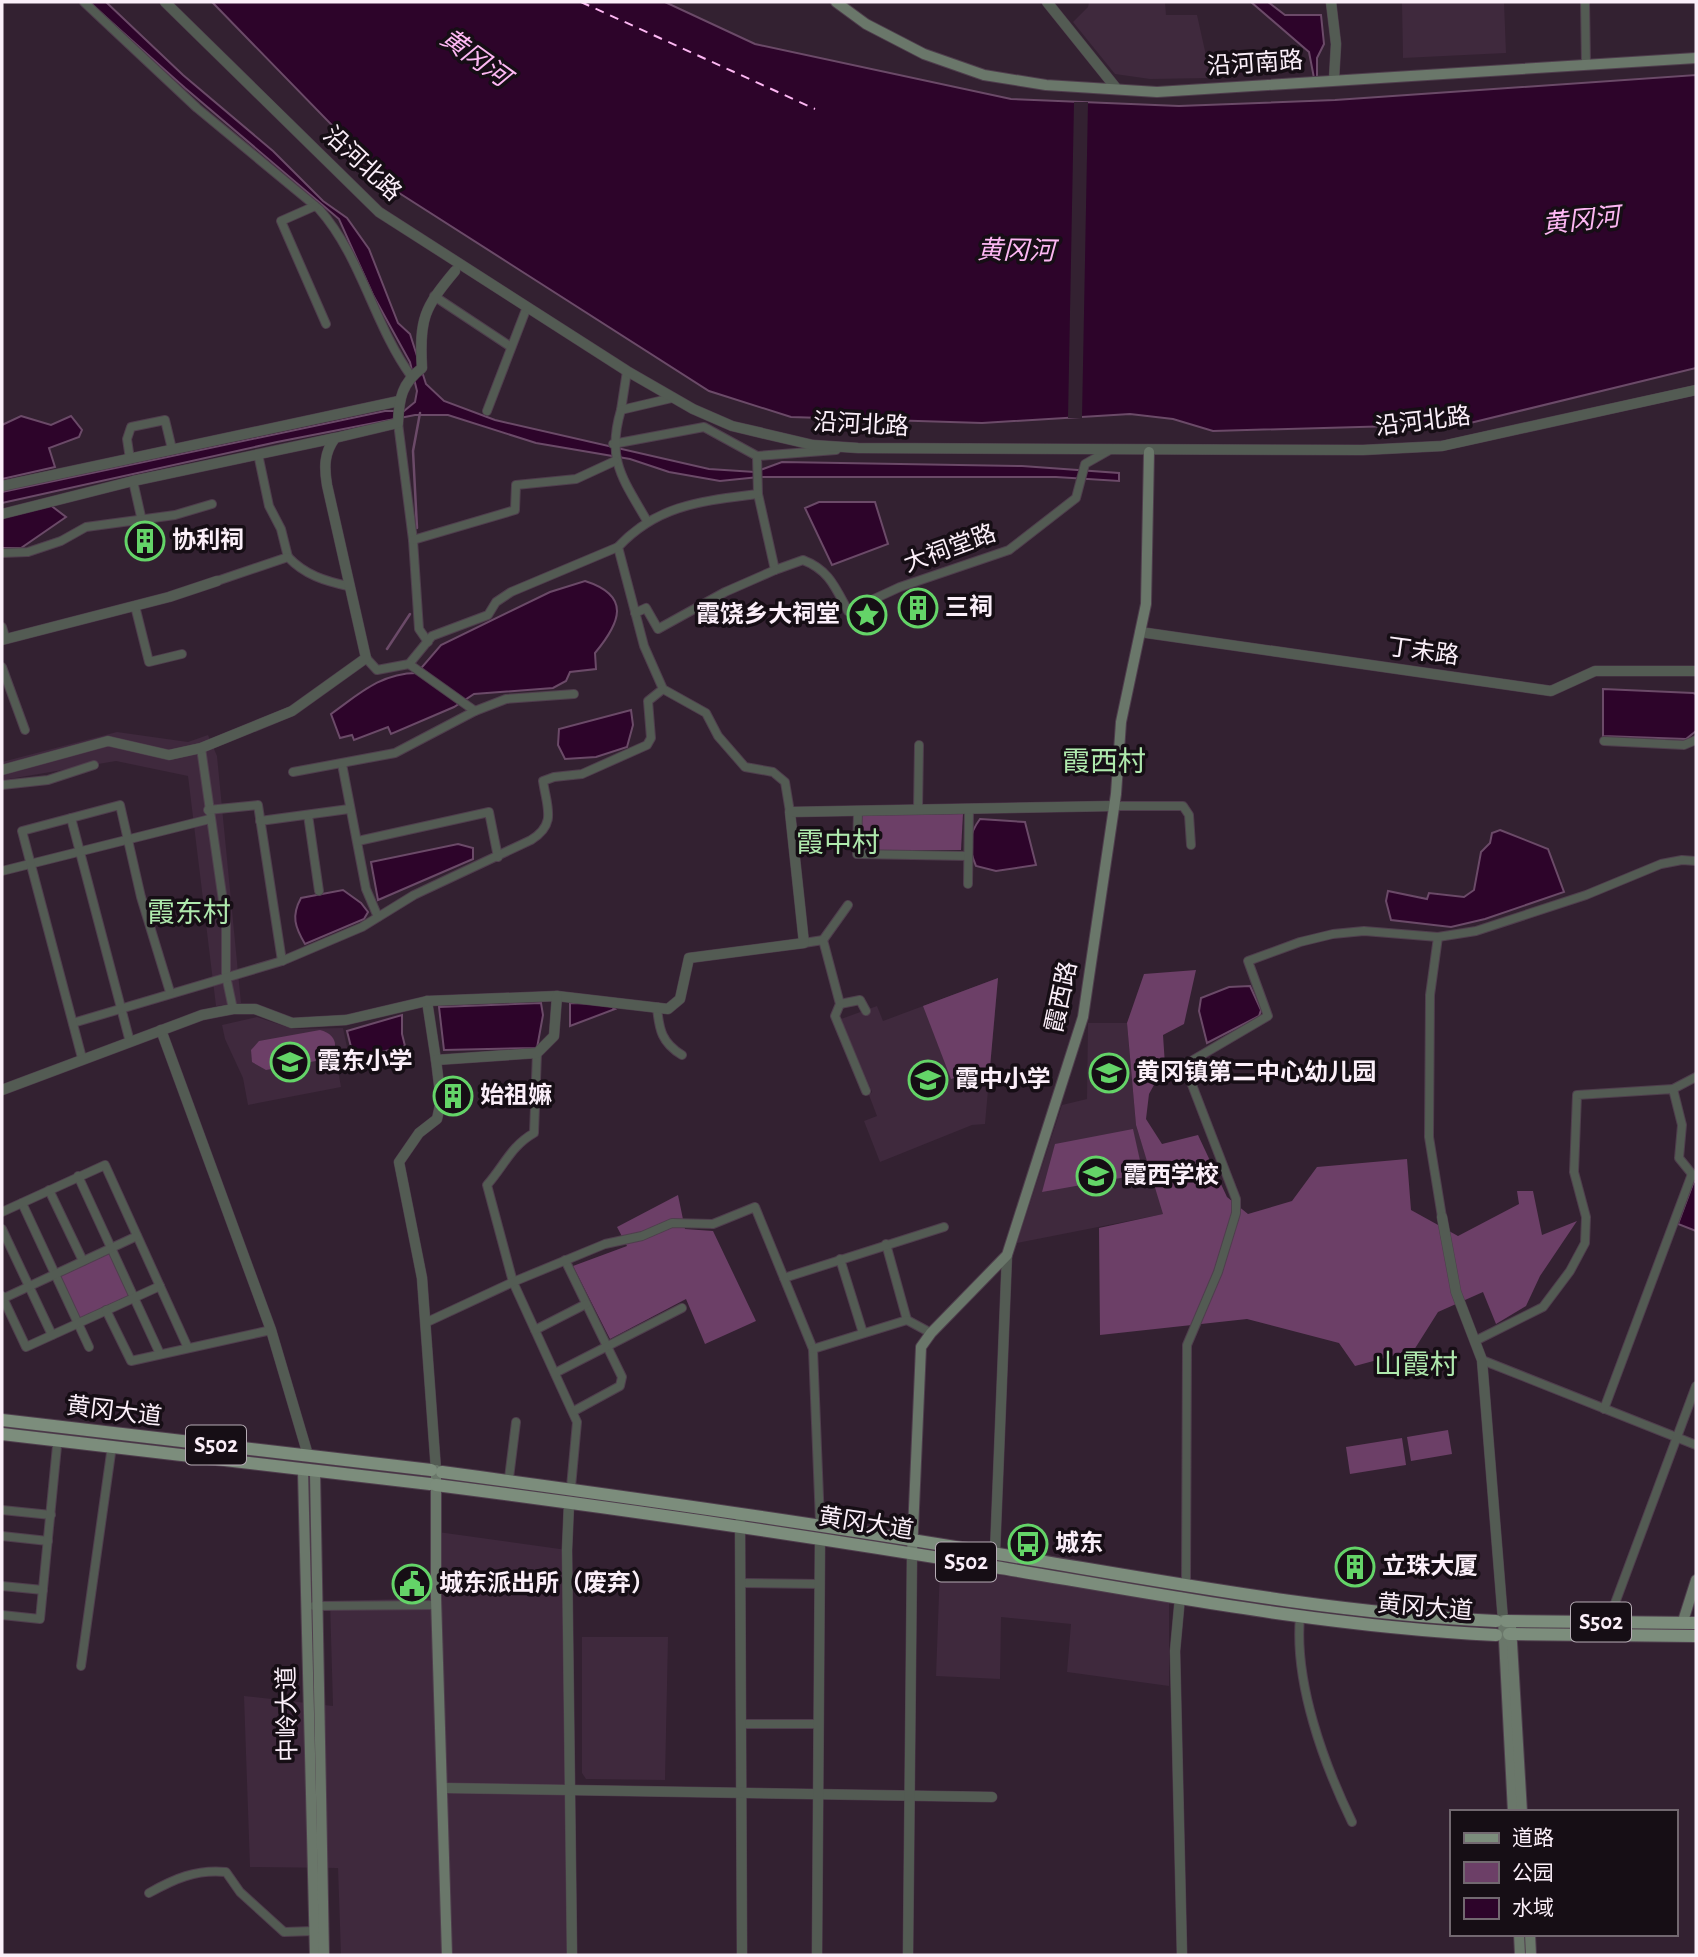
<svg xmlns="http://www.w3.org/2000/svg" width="1698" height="1957" font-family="'Alegreya Sans','Noto Sans SC',sans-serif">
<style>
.built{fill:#3f293d}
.green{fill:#6c3f67}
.water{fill:#2d042a;stroke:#6b4a68;stroke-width:2}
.pier{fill:#332131}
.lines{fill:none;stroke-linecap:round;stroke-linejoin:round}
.stream{stroke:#6b4a68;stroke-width:2.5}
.ferry{stroke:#fcb7f2;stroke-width:2;stroke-dasharray:9 7;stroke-linecap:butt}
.minor-casing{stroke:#4f3e4d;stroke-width:10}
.tertiary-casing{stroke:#4f3e4d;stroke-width:11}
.secondary-casing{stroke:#4f3e4d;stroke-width:12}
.primary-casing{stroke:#4f3e4d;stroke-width:14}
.minor{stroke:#535b53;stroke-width:8}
.tertiary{stroke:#535b53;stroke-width:10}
.secondary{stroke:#6a776a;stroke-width:10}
.primary{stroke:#7c8d7c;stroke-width:12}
.labels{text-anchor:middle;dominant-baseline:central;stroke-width:7;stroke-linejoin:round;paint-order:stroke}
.shield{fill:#160e15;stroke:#b6acb5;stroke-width:2}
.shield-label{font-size:23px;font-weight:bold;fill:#fbeff9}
.street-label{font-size:24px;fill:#fbeff9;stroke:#160e15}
.poi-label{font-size:24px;font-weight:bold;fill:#fbeff9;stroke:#160e15;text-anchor:start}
.water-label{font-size:26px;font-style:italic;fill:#fcb7f2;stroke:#160e15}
.quarter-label{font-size:28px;fill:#afe9ad;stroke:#160e15}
</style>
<rect width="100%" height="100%" fill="#332131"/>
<!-- built -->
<g class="built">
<polygon points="1089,2 1165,2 1166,15 1197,15 1211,78 1150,79 1115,74 1073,22 1088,7"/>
<polygon points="1402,2 1504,2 1506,53 1403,58"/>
<polygon points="117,732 188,742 208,735 217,756 241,1003 216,1006 188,776 116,761 3,780 2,777 2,762"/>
<polygon points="998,978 985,1124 972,1125 880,1162 864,1121 877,1116 869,1095 872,1092 841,1019 877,1006 883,1021"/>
<polygon points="257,1017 293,1029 343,1028 350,1061 337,1064 341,1087 248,1105 243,1078 225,1039 222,1025"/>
<polygon points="1088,1023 1127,1023 1136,1125 1164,1214 1017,1243 1062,1105 1087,1099"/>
<polygon points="438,1532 567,1550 573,1955 341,1955 338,1868 250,1867 244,1696 333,1706 330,1601 436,1598"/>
<polygon points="940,1567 1169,1599 1169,1686 1067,1672 1071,1624 1001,1617 1000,1679 936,1676"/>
<polygon points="582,1637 668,1637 665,1780 586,1779 582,1773"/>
</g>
<!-- green -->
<g class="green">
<polygon points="963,814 961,850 861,850 860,815"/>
<polygon points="1196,970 1184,1024 1163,1035 1165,1065 1149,1094 1146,1119 1162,1144 1198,1135 1227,1197 1248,1214 1292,1201 1317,1167 1407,1159 1411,1210 1458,1236 1519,1204 1517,1191 1533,1191 1542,1235 1577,1221 1540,1276 1526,1306 1496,1324 1483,1292 1438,1312 1414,1350 1355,1366 1339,1343 1247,1319 1100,1335 1099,1228 1163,1214 1136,1125 1127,1023 1144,974"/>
<polygon points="998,978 990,1067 951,1079 923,1006"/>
<path d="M320 1030C337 1034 340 1049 327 1059L266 1070 252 1062 251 1050 259 1041Z"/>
<polygon points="1133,1129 1143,1174 1042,1192 1055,1144"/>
<polygon points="678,1195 685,1229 713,1231 756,1321 705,1344 686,1299 610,1339 573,1266 627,1246 617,1227"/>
<polygon points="111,1248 134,1297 78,1323 55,1274"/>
<polygon points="1448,1430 1452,1454 1411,1461 1407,1437"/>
<polygon points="1402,1438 1406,1465 1350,1474 1346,1447"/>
</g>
<!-- water -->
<g class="water">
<polygon points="89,2 106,2 183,75 273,151 323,201 347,218 369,249 398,323 410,334 426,384 444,401 495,420 709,469 755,472 782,462 1022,466 1119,473 1119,481 1056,477 759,477 720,481 669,472 630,459 536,443 448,415 415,415 277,442 2,503 2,492 385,411 404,411 415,402 417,391 410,362 373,295 339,219 185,88"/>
<polygon points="212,2 665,2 755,44 1011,99 1179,106 1335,100 1696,75 1696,368 1466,424 1213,431 1173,419 1130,414 982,423 791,417 709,391 396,191"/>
<polygon points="1251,2 1268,2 1285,15 1321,15 1324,44 1317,58 1317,77 1314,78 1309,52"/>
<polygon points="21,416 51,425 71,416 82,430 79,437 49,448 55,467 2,479 2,425"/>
<polygon points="819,502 875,502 888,544 832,565 805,508"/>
<polygon points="49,504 66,517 21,548 2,548 2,516"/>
<path d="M585 581C632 596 620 623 595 653L596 669 570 672 566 681 553 688 474 694 454 707 391 734 388 727 354 740 352 735 340 738 331 714C359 694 381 673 417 673L441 645 550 592Z"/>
<polygon points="1603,689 1693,693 1696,694 1696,731 1686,739 1603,736"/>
<polygon points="631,710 633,725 627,747 596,757 565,759 558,745 559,729"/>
<path d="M980 819 1025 822 1036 865 996 871 976 866C968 847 968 835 980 819Z"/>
<polygon points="1500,830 1548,849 1564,892 1485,919 1451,927 1391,920 1386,901 1388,891 1427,899 1429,893 1464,897 1474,890 1481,852 1490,843 1492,833"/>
<polygon points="458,844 473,848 473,859 378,900 371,862"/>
<path d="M343 890 361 903 368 912 364 919 305 944C295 927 291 916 301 898Z"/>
<polygon points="1250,986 1261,1010 1259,1016 1207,1043 1199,1011 1201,998 1229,987"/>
<polygon points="541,1003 543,1015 537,1048 444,1050 439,1007"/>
<polygon points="570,1003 607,1004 615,1009 570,1026"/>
<polygon points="402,1015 402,1034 405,1046 354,1059 347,1031"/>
<polygon points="1694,1181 1696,1182 1696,1231 1678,1224"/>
</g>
<!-- pier -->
<polygon class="pier" points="1074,102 1088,102 1082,418 1068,418"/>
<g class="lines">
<!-- stream -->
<g class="stream">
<polyline points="417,528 413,451 420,413"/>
<polyline points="387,649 410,614"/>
</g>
<!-- ferry -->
<polyline class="ferry" points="581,2 815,109"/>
<defs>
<g id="minor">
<path d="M84 2 197 108 319 209C361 256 374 325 411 376"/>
<polyline points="1585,2 1586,64"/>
<polyline points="315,206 281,221 326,324"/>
<polyline points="434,296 511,347"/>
<polyline points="621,410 627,371"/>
<polyline points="487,411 527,307"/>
<polyline points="398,423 413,540 419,629 428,642"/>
<polyline points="613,444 704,427 757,456"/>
<path d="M836 450 757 456 758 494 775 570 803 560C829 570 835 587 848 611L900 587 1009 550 1076 498 1085 464 1108 451"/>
<polyline points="258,454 269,506 281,529 288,557"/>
<polyline points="130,459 127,439 131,427 165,420 172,449"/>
<polyline points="133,481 142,521"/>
<path d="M758 494C703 501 658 504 618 547L644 646 663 689 706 713 718 736 745 767 773 772 785 782 790 812"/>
<path d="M647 521C623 479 606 460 621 410L672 398"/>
<polyline points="413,540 515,510 516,485 576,479 615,461"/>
<polyline points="2,553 28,552 61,541 86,527 175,515 212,504"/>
<path d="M217 581 288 557C305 575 325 581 348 586"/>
<polyline points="135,606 149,662 182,654"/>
<polyline points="635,613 646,608 658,629 725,592 775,570"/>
<polyline points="2,627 5,637"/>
<polyline points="366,658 377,670 409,664 432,636 488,615 496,602 511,592 618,547"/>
<polyline points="409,664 475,711"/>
<polyline points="2,667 25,730"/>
<polyline points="1604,741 1684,745 1696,740"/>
<polyline points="201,748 226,922 226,976 233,1009"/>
<polyline points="342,764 366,889 378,917"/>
<polyline points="293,772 395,753 475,711 506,699 574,694"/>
<polyline points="2,785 48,780 94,765"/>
<polyline points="1114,806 1183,806 1189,815 1191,845"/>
<polyline points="208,810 258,805 282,961"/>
<polyline points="918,810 919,745"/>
<polyline points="858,811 857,854 968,856"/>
<polyline points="308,815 319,891"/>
<polyline points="71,818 130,1042"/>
<polyline points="260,821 349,809"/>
<polyline points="358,841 489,812 498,857"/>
<polyline points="2,871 210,819"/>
<polyline points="968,884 969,809"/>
<polyline points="1438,937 1430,995 1429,1137 1442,1217"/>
<polyline points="823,940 848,905"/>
<polyline points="804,943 823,940 840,1004 835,1016 866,1091"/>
<polyline points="840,1004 860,1000 866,1011"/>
<path d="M657 1007C659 1030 662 1043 682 1055"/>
<path d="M73 1023 282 961 362 927 414 895 531 840C557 824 547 808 543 781L554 777 582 774 647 745 651 738 648 701 663 689"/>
<path d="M537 1053 534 1133C511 1146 504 1166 487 1185L513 1282 577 1422 571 1487"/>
<polyline points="82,1058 22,831 120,805 141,897 170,992"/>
<polyline points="1673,1089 1696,1077"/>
<polyline points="78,1176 160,1354"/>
<polyline points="49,1190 83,1261"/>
<polyline points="22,1203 89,1347"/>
<polyline points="2,1212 105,1165 188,1348"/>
<polyline points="2,1229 52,1335"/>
<polyline points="886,1244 907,1320"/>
<polyline points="840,1259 863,1333"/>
<polyline points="565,1260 622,1377 620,1386 574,1411"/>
<polyline points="784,1278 944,1227"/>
<polyline points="2,1296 26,1347 160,1286"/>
<polyline points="2,1299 137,1236"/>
<polyline points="106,1310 131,1361 271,1330"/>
<polyline points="425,1323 513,1282 605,1244 642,1236 672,1223 713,1224 755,1207 813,1349 820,1522"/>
<polyline points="535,1330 586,1304"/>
<polyline points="1477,1340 1543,1307 1570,1271 1585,1243 1586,1217 1574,1172 1577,1095 1673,1089 1682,1125 1679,1158 1692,1174"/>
<polyline points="813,1349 907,1320 931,1333"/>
<polyline points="1482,1360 1696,1445"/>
<polyline points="555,1373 682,1308"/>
<polyline points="1604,1409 1692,1174 1696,1176"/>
<polyline points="509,1478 516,1422"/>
<polyline points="2,1510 51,1515"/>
<polyline points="2,1536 48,1541"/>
<polyline points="1186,1582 1187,1345 1218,1272 1236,1213 1236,1199 1189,1077 1193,1060 1268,1016 1248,961 1300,942 1333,934 1364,931 1438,937 1476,931 1586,895 1661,864 1682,860 1696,861"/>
<polyline points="741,1583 820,1584"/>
<polyline points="2,1586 43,1590"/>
<polyline points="314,1606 437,1605"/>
<polyline points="2,1615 40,1619 57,1446"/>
<path d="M1300 1617C1294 1683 1324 1764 1352 1822"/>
<polyline points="1608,1622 1696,1386"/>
<polyline points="81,1666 111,1453"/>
<polyline points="741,1724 817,1724"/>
<path d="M149 1893C174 1879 196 1869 226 1872L240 1892 284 1932 314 1931"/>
</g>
<g id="tertiary">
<polyline points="165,2 379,212 627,371 693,409 732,426 813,445 858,448 1363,450 1442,446 1696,390"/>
<polyline points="1047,2 1116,88"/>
<polyline points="1331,2 1336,44 1334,79"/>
<polyline points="2,486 399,401"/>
<polyline points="2,514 133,481 335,438"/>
<polyline points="1140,632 1551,691 1595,671 1696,671"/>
<polyline points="2,640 169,597 217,581"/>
<path d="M2 770 108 741 169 755 201 748 292 711 366 658 327 485C324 467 324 453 335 438L398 423C399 398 402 383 422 368 419 319 424 308 455 271"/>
<polyline points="427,1001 436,1060"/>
<polyline points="161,1030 271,1330 308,1455"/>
<polyline points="2,1090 202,1015 233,1009 255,1009 292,1023 346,1020 427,1001 557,996 668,1009 680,999 689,958 804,943 790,812 1114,806"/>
<polyline points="1442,1217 1456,1292 1482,1360 1503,1620"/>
<polyline points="436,1470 422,1278 399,1162 419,1133 437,1119 441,1101 436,1060 537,1053 554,1036 557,996"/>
<polyline points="569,1504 567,1550 572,1955"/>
<polyline points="740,1522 742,1955"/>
<polyline points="995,1552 1007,1255"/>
<polyline points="1180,1597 1175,1651 1182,1955"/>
<polyline points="445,1788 992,1797"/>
<polyline points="817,1955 820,1539"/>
<polyline points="908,1955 912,1554"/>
</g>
<g id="secondary">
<polyline points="836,2 866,24 924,54 984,75 1046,85 1157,92 1696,58"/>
<polyline points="436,1470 436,1598 447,1955"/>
<polyline points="303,1472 315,1955"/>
<polyline points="315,1473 324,1955"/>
<polyline points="912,1554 921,1347 931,1333 1007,1255 1083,1017 1116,794 1121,722 1146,604 1149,452"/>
<polyline points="1503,1620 1513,1812"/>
<polyline points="1683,1621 1696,1580"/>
<polyline points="1511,1626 1522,1812"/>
<polyline points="1519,1934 1520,1955"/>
<polyline points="1530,1934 1531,1955"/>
</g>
<g id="primary">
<polyline points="2,1420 431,1470"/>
<polyline points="2,1434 430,1484"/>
<path d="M442 1472C628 1497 813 1523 998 1554 1163 1581 1328 1613 1496 1621"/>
<path d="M436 1485C623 1509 809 1536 995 1567 1162 1595 1328 1627 1496 1635"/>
<polyline points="1506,1621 1696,1623"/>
<polyline points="1509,1634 1696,1636"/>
</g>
</defs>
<!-- minor casing -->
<use href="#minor" class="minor-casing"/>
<!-- tertiary casing -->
<use href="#tertiary" class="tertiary-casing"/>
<!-- secondary casing -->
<use href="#secondary" class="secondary-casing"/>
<!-- primary casing -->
<use href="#primary" class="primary-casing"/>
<!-- minor -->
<use href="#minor" class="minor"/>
<!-- tertiary -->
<use href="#tertiary" class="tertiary"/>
<!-- secondary -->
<use href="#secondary" class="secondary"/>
<!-- primary -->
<use href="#primary" class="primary"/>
</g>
<!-- icons -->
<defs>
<symbol id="building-ring" viewBox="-11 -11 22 22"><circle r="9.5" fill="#160e15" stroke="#64d468" stroke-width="1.5"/><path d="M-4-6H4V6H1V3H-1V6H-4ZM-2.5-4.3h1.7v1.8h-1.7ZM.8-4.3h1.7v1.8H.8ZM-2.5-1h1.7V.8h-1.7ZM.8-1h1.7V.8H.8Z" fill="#64d468"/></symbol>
<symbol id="sight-ring" viewBox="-11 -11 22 22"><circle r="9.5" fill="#160e15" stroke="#64d468" stroke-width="1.5"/><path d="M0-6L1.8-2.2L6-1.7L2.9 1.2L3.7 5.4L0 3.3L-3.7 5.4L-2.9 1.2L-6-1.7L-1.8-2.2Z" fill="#64d468"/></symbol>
<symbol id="school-ring" viewBox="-11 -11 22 22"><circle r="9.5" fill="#160e15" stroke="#64d468" stroke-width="1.5"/><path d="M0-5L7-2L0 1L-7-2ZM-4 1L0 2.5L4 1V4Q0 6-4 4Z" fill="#64d468"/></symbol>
<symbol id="bus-ring" viewBox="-11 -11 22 22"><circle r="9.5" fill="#160e15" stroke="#64d468" stroke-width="1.5"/><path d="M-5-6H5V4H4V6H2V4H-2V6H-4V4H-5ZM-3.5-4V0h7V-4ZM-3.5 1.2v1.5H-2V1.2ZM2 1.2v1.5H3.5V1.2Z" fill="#64d468"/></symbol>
<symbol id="civic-ring" viewBox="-11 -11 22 22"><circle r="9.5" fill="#160e15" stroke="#64d468" stroke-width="1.5"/><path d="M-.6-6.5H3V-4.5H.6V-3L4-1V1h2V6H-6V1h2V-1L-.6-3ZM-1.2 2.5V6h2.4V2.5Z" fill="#64d468"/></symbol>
</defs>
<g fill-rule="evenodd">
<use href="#building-ring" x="123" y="519" width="44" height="44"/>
<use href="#building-ring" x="896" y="586" width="44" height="44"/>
<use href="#sight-ring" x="845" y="593" width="44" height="44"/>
<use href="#school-ring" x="268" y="1040" width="44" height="44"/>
<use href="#school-ring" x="1087" y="1051" width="44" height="44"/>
<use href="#school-ring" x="906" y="1058" width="44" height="44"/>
<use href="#building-ring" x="431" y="1074" width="44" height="44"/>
<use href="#school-ring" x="1074" y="1154" width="44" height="44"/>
<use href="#bus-ring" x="1006" y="1522" width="44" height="44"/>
<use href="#building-ring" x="1333" y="1545" width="44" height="44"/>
<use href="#civic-ring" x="390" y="1562" width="44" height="44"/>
</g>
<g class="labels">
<!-- shield labels -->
<g class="shield">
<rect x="186" y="1425.5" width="60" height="39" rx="5"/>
<rect x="936" y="1542.5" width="60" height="39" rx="5"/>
<rect x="1571" y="1602.5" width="60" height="39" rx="5"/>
</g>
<g class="shield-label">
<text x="216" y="1445">S502</text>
<text x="966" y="1562">S502</text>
<text x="1601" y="1622">S502</text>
</g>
<!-- street labels -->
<g class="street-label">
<text transform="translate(1255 64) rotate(-4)">沿河南路</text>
<text transform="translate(362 164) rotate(43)">沿河北路</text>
<text transform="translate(1423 422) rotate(-7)">沿河北路</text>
<text transform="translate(861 425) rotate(3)">沿河北路</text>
<text transform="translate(950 549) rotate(-20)">大祠堂路</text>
<text transform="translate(1423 652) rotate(8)">丁未路</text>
<text transform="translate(1062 997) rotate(-78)">霞西路</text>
<text transform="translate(114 1412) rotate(7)">黄冈大道</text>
<text transform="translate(866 1524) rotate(9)">黄冈大道</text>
<text transform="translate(1425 1608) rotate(5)">黄冈大道</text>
<text transform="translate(288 1714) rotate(-91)">中岭大道</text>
</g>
<!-- poi labels -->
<g class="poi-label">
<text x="172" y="541">协利祠</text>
<text x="945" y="608">三祠</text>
<text x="840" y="615" text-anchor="end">霞饶乡大祠堂</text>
<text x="317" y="1062">霞东小学</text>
<text x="1136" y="1073">黄冈镇第二中心幼儿园</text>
<text x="955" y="1080">霞中小学</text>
<text x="480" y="1096">始祖嫲</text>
<text x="1123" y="1176">霞西学校</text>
<text x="1055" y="1544">城东</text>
<text x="1382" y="1567">立珠大厦</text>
<text x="439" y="1584">城东派出所（废弃）</text>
</g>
<!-- water labels -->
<g class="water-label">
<text transform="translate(475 58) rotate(36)">黄冈河</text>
<text transform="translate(1581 221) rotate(-6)">黄冈河</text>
<text transform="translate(1016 251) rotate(1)">黄冈河</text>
</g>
<!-- quarter labels -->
<g class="quarter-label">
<text x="1104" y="763">霞西村</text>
<text x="838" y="844">霞中村</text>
<text x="189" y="914">霞东村</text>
<text x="1416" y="1366">山霞村</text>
</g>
</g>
<!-- border -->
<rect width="1698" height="1957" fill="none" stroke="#fbeff9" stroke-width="7"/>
<!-- legend -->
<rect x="1450" y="1810" width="228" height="126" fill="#160e15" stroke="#726870" stroke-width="2"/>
<rect x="1464" y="1833" width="35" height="10" fill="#7c8d7c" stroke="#726870" stroke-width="2"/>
<text x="1512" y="1845" font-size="21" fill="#fbeff9">道路</text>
<rect x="1464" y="1862" width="35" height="21" fill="#6c3f67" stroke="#726870" stroke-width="2"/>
<text x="1512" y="1880" font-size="21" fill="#fbeff9">公园</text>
<rect x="1464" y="1898" width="35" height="21" fill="#2d042a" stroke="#726870" stroke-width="2"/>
<text x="1512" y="1915" font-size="21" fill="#fbeff9">水域</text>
</svg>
